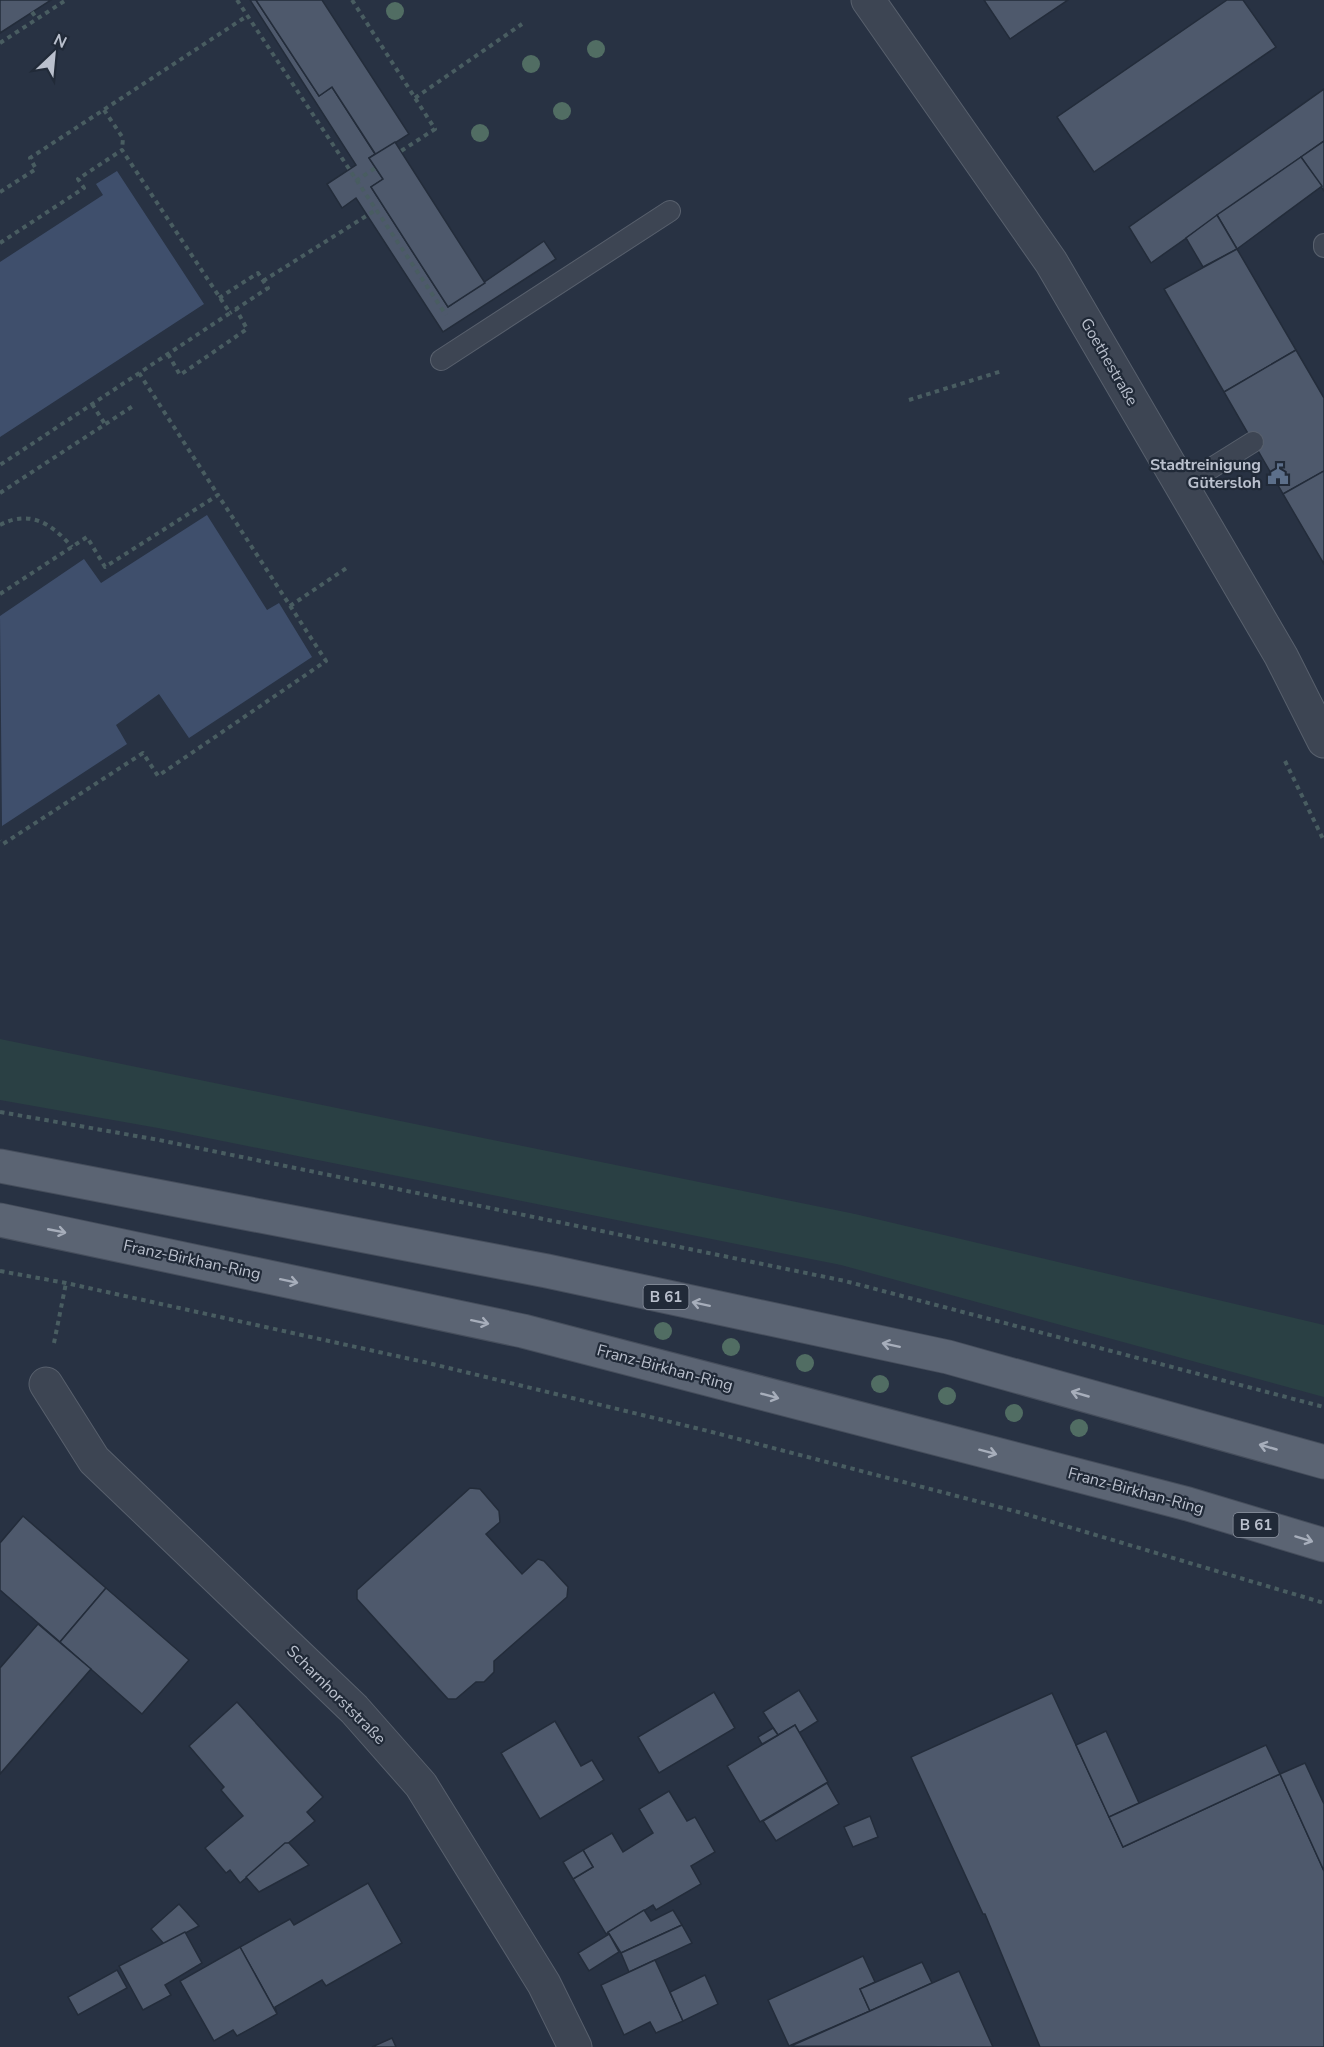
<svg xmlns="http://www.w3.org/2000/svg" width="1324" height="2047" font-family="'Nunito Sans',sans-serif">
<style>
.green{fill:#2a4044}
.water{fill:#3f4f6c}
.building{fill:#4e596c;stroke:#232c3a;stroke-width:1.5}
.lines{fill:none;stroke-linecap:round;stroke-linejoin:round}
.lane-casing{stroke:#58606d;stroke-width:22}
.street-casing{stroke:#58606d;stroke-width:35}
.primary-casing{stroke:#464e5c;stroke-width:35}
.path{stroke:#495d61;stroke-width:4;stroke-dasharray:4.5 4.5;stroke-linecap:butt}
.lane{stroke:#3d4553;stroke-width:20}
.street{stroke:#3d4553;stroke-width:33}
.primary{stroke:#5b6473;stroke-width:33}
.tree{fill:#516d63}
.oneway{stroke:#a7aebb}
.labels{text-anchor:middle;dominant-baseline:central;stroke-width:4.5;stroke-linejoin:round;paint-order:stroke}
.shield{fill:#212a38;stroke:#8c93a0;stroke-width:1.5}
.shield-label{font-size:15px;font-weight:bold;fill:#bac0cd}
.street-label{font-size:16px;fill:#bac0cd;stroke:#212a38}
.poi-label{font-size:16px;font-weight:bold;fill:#bac0cd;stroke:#212a38;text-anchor:end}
</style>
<rect width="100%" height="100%" fill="#283243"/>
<!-- green -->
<polygon class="green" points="0,1039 855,1214 1324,1325 1324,1397 841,1265 158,1128 0,1100"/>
<!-- water -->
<g class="water">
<polygon points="117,171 204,304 0,437 0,262 103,195 96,184"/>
<polygon points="207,515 267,610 279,603 312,657 189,738 159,694 116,725 127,744 2,826 0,616 84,559 101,583"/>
</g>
<!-- building -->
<g class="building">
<polygon points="0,0 51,0 0,33"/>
<polygon points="250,0 256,0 319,96 332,87 375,154 369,158 383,179 371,187 448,307 544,241 556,259 443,332 356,198 342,208 327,184 356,165"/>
<polygon points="256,0 322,0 409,134 376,155 332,87 319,96"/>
<polygon points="984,0 1068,0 1010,39"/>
<polygon points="1227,0 1243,0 1276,47 1094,172 1057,117"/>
<polygon points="1324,89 1324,141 1151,263 1129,227"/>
<polygon points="1324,141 1324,191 1301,157"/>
<polygon points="395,142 485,283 448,307 371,187 383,179 369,158"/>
<polygon points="1301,157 1322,186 1237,249 1217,215"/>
<polygon points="1217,215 1237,249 1203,267 1186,238"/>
<polygon points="1237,249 1296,350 1224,392 1164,289"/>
<polygon points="1296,350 1324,398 1324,471 1283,494 1224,392"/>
<polygon points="1324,471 1324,564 1283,494"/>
<polygon points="470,1488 480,1489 499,1511 500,1522 486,1534 522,1574 538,1559 544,1561 568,1587 567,1597 494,1661 494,1672 484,1682 476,1682 456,1699 448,1699 357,1599 357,1590"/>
<polygon points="23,1516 106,1588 60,1642 0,1590 0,1543"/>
<polygon points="106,1588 189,1660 142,1714 60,1642"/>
<polygon points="38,1624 91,1669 0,1774 0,1668"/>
<polygon points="799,1690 818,1721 799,1733 795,1725 778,1735 763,1712"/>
<polygon points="714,1692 735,1728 659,1773 638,1737"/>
<polygon points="1052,1693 1123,1847 1280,1774 1324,1871 1324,2047 1040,2047 985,1914 983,1914 911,1757"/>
<polygon points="237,1702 323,1797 307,1812 315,1821 240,1883 230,1870 226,1873 205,1848 243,1816 221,1790 224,1787 189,1746"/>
<polygon points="555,1721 581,1766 592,1760 604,1780 540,1819 501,1753"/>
<polygon points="795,1725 828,1782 760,1822 727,1766"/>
<polygon points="773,1728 778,1735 762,1744 758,1737"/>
<polygon points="1106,1731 1139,1803 1109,1817 1076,1745"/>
<polygon points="1266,1745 1280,1774 1123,1847 1109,1817"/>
<polygon points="1305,1763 1324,1804 1324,1871 1280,1774"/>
<polygon points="827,1783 839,1804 776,1841 763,1821"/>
<polygon points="669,1791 687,1821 695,1817 715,1852 691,1866 701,1884 656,1910 653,1905 606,1934 573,1879 593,1867 583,1850 612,1833 623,1852 653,1833 639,1809"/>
<polygon points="870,1816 878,1837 853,1847 844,1827"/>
<polygon points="285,1843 289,1843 309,1865 259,1892 246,1877"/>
<polygon points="583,1850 593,1867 573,1879 563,1862"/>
<polygon points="368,1883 402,1943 326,1986 322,1980 275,2007 277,2014 240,1947 290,1919 294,1925"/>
<polygon points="179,1904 199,1926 164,1944 151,1929"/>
<polygon points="644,1910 651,1921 673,1910 682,1925 621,1953 608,1932"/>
<polygon points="682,1925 692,1943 629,1972 621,1953"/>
<polygon points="185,1932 202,1963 165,1985 171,1995 143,2010 119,1966"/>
<polygon points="609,1934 619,1952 589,1971 578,1953"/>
<polygon points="240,1947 277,2014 237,2036 233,2030 214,2041 180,1981"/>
<polygon points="863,1956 875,1982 860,1989 870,2011 789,2046 768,2000"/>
<polygon points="655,1960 683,2021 656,2033 650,2022 624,2035 601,1985"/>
<polygon points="922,1962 932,1983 870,2011 860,1989"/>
<polygon points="117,1970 127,1988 78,2015 68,1997"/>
<polygon points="959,1971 993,2047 791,2046 870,2011"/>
<polygon points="705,1975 718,2004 683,2021 670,1992"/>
<polygon points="392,2038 396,2047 372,2047"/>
</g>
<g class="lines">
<defs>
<g id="lane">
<polyline points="1324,244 1324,247"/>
<polyline points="441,360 670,211"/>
<polyline points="1181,487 1253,442"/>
</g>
<g id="street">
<polyline points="868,0 1051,262 1281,656 1324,741"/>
<polyline points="46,1384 94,1460 354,1709 421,1785 544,1984 575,2047"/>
</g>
<g id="primary">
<polyline points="0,1166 547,1271 948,1357 1324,1462"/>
<polyline points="0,1220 523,1331 1188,1504 1324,1545"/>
</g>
</defs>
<!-- lane casing -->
<use href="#lane" class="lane-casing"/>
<!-- street casing -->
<use href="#street" class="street-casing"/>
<!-- primary casing -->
<use href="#primary" class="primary-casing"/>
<!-- path -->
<g class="path">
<polyline points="237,0 446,315"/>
<polyline points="352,0 435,129 401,151"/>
<polyline points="32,12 37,19"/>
<polyline points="0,43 66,0"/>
<polyline points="415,98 522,24"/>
<polyline points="104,110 123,138 122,150"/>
<polyline points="356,181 375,168"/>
<polyline points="0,192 36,169 30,158 247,16"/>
<polyline points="0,243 84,188 78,179 122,150 230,313 0,465"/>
<polyline points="263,281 374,211"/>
<polyline points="219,298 258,273 268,288 230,313"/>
<polyline points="168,354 180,375 247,329 236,309"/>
<polyline points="139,373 218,495"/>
<polyline points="909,400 1002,371"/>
<polyline points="92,404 105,424"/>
<polyline points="0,493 133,406"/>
<path d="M0 525C30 509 52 524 72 547"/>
<polyline points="0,594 87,537 105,567 218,495 326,661 158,776 143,753 3,844 0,841"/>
<polyline points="290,606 348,567"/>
<polyline points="1285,761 1324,841"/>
<polyline points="0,1112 159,1140 845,1281 1324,1407"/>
<polyline points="0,1271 66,1283 424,1362 708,1431 1022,1513 1324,1603"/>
<polyline points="54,1343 66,1283"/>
</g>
<!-- lane -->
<use href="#lane" class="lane"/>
<!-- street -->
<use href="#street" class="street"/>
<!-- primary -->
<use href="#primary" class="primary"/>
</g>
<!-- trees -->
<g class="tree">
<circle cx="395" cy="11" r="9"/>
<circle cx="596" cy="49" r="9"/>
<circle cx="531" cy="64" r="9"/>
<circle cx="562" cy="111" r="9"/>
<circle cx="480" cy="133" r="9"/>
<circle cx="663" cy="1331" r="9"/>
<circle cx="731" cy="1347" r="9"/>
<circle cx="805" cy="1363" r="9"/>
<circle cx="880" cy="1384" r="9"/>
<circle cx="947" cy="1396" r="9"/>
<circle cx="1014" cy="1413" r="9"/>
<circle cx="1079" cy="1428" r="9"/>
</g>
<!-- one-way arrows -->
<defs><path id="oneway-shaft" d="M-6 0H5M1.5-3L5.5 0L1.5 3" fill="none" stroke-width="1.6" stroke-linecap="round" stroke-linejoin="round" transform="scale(1.5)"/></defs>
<g class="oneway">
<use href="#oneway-shaft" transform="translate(57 1231) rotate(11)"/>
<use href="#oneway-shaft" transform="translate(289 1281) rotate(12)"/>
<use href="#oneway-shaft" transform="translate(701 1304) rotate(-168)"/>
<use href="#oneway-shaft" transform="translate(480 1322) rotate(12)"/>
<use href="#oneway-shaft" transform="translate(891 1345) rotate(-168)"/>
<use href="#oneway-shaft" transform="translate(1080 1394) rotate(-164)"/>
<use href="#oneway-shaft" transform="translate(770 1396) rotate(15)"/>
<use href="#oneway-shaft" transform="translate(1268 1447) rotate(-164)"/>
<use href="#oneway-shaft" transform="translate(988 1452) rotate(15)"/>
<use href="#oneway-shaft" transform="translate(1304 1539) rotate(17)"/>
</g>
<!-- icons -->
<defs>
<symbol id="civic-bare" viewBox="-9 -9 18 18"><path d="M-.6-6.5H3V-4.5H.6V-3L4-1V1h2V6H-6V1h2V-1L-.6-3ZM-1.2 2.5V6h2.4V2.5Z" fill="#5c6f8a" stroke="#212a38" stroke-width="2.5" paint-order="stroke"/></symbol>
</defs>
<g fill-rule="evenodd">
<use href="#civic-bare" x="1263" y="459" width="30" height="30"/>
</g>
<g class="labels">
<!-- shield labels -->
<g class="shield">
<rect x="643.5" y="1285" width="45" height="24" rx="4.5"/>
<rect x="1233.5" y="1513" width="45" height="24" rx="4.5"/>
</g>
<g class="shield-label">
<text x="666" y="1297">B 61</text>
<text x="1256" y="1525">B 61</text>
</g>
<!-- street labels -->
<g class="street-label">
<text transform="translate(1109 362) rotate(60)">Goethestraße</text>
<text transform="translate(192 1260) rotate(12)">Franz-Birkhan-Ring</text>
<text transform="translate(665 1368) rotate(15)">Franz-Birkhan-Ring</text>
<text transform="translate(1136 1491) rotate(15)">Franz-Birkhan-Ring</text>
<text transform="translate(336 1695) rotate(45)">Scharnhorststraße</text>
</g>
<!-- poi labels -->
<g class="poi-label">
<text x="1261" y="465">Stadtreinigung<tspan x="1261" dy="18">Gütersloh</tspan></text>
</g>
</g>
<!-- north arrow -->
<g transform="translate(54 54) rotate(26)" stroke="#212a38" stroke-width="4.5" paint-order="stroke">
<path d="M0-4.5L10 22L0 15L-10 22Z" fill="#bac0cd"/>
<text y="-9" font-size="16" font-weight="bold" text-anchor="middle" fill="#bac0cd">N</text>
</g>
</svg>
